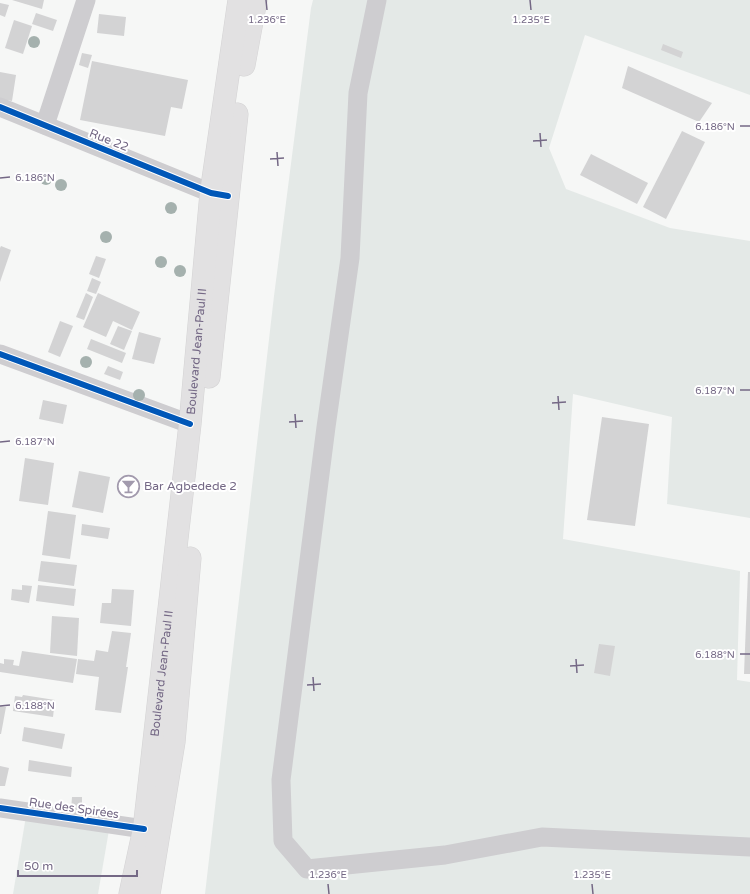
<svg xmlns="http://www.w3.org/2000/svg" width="750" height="894" font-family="'Varela Round',sans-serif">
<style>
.green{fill:#e4e9e7}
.building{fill:#d3d3d4}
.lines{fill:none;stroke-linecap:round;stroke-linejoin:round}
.major-casing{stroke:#d4d3d4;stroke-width:23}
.minor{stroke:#cecdd0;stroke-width:19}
.major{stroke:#e2e1e2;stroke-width:22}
.cycleway-casing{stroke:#fff;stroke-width:8}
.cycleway{stroke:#0057b8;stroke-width:6}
.tree{fill:#a5b1ae}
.ticks{fill:none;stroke:#746885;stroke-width:1.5}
.labels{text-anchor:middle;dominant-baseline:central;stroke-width:4;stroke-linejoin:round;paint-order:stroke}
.street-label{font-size:12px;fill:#746885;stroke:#fff}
.poi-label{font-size:12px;fill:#746885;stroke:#fff;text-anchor:start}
.ticks-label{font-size:10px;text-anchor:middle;fill:#746885;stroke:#fff;stroke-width:4;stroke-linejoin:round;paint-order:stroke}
</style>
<rect width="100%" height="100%" fill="#f6f7f6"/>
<!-- green -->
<g class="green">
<polygon points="313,0 750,0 750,95 585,35 549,148 566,189 670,228 750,241 750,518 667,504 672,417 573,394 563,539 740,571 737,680 750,682 750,894 205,894 274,296 311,8"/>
<polygon points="26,816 109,830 98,894 13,894"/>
</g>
<!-- building -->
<g class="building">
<polygon points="12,0 44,0 42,9"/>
<polygon points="0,3 9,5 5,17 0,15"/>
<polygon points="36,13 57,20 53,31 32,24"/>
<polygon points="99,14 126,17 124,36 97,33"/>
<polygon points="14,20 32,26 23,54 5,48"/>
<polygon points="663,44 683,52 681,58 661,50"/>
<polygon points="82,53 92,55 88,68 79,65"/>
<polygon points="92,61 188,80 182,109 171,107 165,136 80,120"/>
<polygon points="628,66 712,103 699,122 622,88"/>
<polygon points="0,72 16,75 12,101 0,99"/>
<polygon points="682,131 705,142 666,219 643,207"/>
<polygon points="591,154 648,183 637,204 580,175"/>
<polygon points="1,246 11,250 0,282 0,248"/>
<polygon points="96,256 106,259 99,278 89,274"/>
<polygon points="92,278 101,282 96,294 87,291"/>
<polygon points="86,293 93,297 84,320 76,317"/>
<polygon points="98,293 140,312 132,330 113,321 106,337 83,327"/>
<polygon points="60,321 73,326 60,357 48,352"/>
<polygon points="118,326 132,331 124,350 110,344"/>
<polygon points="139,332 161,338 154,364 132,359"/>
<polygon points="91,339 126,353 122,363 87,349"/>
<polygon points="108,366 123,372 120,380 104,374"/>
<polygon points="43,400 67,405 63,424 39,419"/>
<polygon points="602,417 649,424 635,526 587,520"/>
<polygon points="25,458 54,463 48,505 19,501"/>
<polygon points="79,471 110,477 103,513 72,507"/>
<polygon points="48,511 76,515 70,559 42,555"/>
<polygon points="82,524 110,528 108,539 81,535"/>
<polygon points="41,561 77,565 74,586 38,581"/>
<polygon points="748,572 750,572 750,674 744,674"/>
<polygon points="22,585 32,586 29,603 11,600 12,589 22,590"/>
<polygon points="38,585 76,589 74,606 36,601"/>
<polygon points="112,589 134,590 131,626 100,623 102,603 111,603"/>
<polygon points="52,616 79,618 77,656 50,653"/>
<polygon points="112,631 131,633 126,667 128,667 121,713 95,710 99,677 76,674 78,659 94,661 96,650 108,652"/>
<polygon points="599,644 615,646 610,676 594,673"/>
<polygon points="22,651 77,659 73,683 0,672 0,663 4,664 4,659 14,660 13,665 19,666"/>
<polygon points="23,695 55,700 53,717 13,711 15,696 22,697"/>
<polygon points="0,706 6,707 1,734 0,734"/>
<polygon points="24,727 65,734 62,749 22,741"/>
<polygon points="29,760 72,767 71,777 28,771"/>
<polygon points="0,766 9,768 5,786 0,786"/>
<polygon points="72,797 82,797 82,811 71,811"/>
</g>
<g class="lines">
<defs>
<g id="major">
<polyline points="244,65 256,0"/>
<polyline points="209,377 237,114"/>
<path id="s1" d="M130 894 144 829 190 424 211 193 239 0"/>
<polyline points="149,894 174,742 190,558"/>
</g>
</defs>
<!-- major casing -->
<use href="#major" class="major-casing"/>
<!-- minor -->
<g class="minor">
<polyline points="377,0 358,93 350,258 326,427 281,780 283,841 307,869 445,855 542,837 750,847"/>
<polyline points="0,107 211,193 226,196"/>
<polyline points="45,125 86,0"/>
<polyline points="0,354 190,424"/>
<polyline points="0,808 144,829"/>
</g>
<!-- major -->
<use href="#major" class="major"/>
<defs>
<g id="cycleway">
<polyline points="0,107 211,193 228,196"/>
<polyline points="0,354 190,424"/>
<polyline points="0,808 144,829"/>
</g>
</defs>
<!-- cycleway casing -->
<use href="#cycleway" class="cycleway-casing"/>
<!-- cycleway -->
<use href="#cycleway" class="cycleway"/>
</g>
<!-- trees -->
<g class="tree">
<circle cx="34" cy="42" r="6"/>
<circle cx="46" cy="179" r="6"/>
<circle cx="61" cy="185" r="6"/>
<circle cx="171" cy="208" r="6"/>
<circle cx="106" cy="237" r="6"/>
<circle cx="161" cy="262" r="6"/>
<circle cx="180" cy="271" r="6"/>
<circle cx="86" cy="362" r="6"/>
<circle cx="139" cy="395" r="6"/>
</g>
<!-- ticks -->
<path class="ticks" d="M266 0 267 10M530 0 531 10M740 126H750M540 133 541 147M533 141 547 140M277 152 278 166M270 159 284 158M0 178 10 177M740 390H750M558 396 559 410M552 403 566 402M295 414 296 428M289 422 303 421M0 442 10 441M740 654H750M576 659 577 673M570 666 584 665M313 677 314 691M307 685 321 684M0 706 10 705M328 884 329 894M592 884 593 894"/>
<!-- icons -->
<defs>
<symbol id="bar-ring" viewBox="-11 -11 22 22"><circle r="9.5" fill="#fff" stroke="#a29aad" stroke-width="1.5"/><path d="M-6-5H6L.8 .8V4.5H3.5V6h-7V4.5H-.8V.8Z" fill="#a29aad"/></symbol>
</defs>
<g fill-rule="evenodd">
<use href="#bar-ring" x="116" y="474" width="25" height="25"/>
</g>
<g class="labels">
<!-- street labels -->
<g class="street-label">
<text transform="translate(109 140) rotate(22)">Rue 22</text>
<text stroke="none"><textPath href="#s1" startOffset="547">Boulevard Jean-Paul II</textPath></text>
<text stroke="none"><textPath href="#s1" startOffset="223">Boulevard Jean-Paul II</textPath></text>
<text transform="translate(74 808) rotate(8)">Rue des Spirées</text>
</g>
<!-- poi labels -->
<g class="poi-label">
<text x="144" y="486">Bar Agbedede 2</text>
</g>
</g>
<g class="ticks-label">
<text x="267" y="23">1.236°E</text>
<text x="531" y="23">1.235°E</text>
<text x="715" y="130">6.186°N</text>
<text x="35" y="181">6.186°N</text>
<text x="715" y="394">6.187°N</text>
<text x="35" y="445">6.187°N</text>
<text x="715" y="658">6.188°N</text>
<text x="35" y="709">6.188°N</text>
<text x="328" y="878">1.236°E</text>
<text x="592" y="878">1.235°E</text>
</g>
<!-- scale -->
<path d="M18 870v6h119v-6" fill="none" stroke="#746885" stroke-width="2"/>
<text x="24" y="870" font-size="12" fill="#746885" stroke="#ffffff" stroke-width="3" paint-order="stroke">50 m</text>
</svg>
